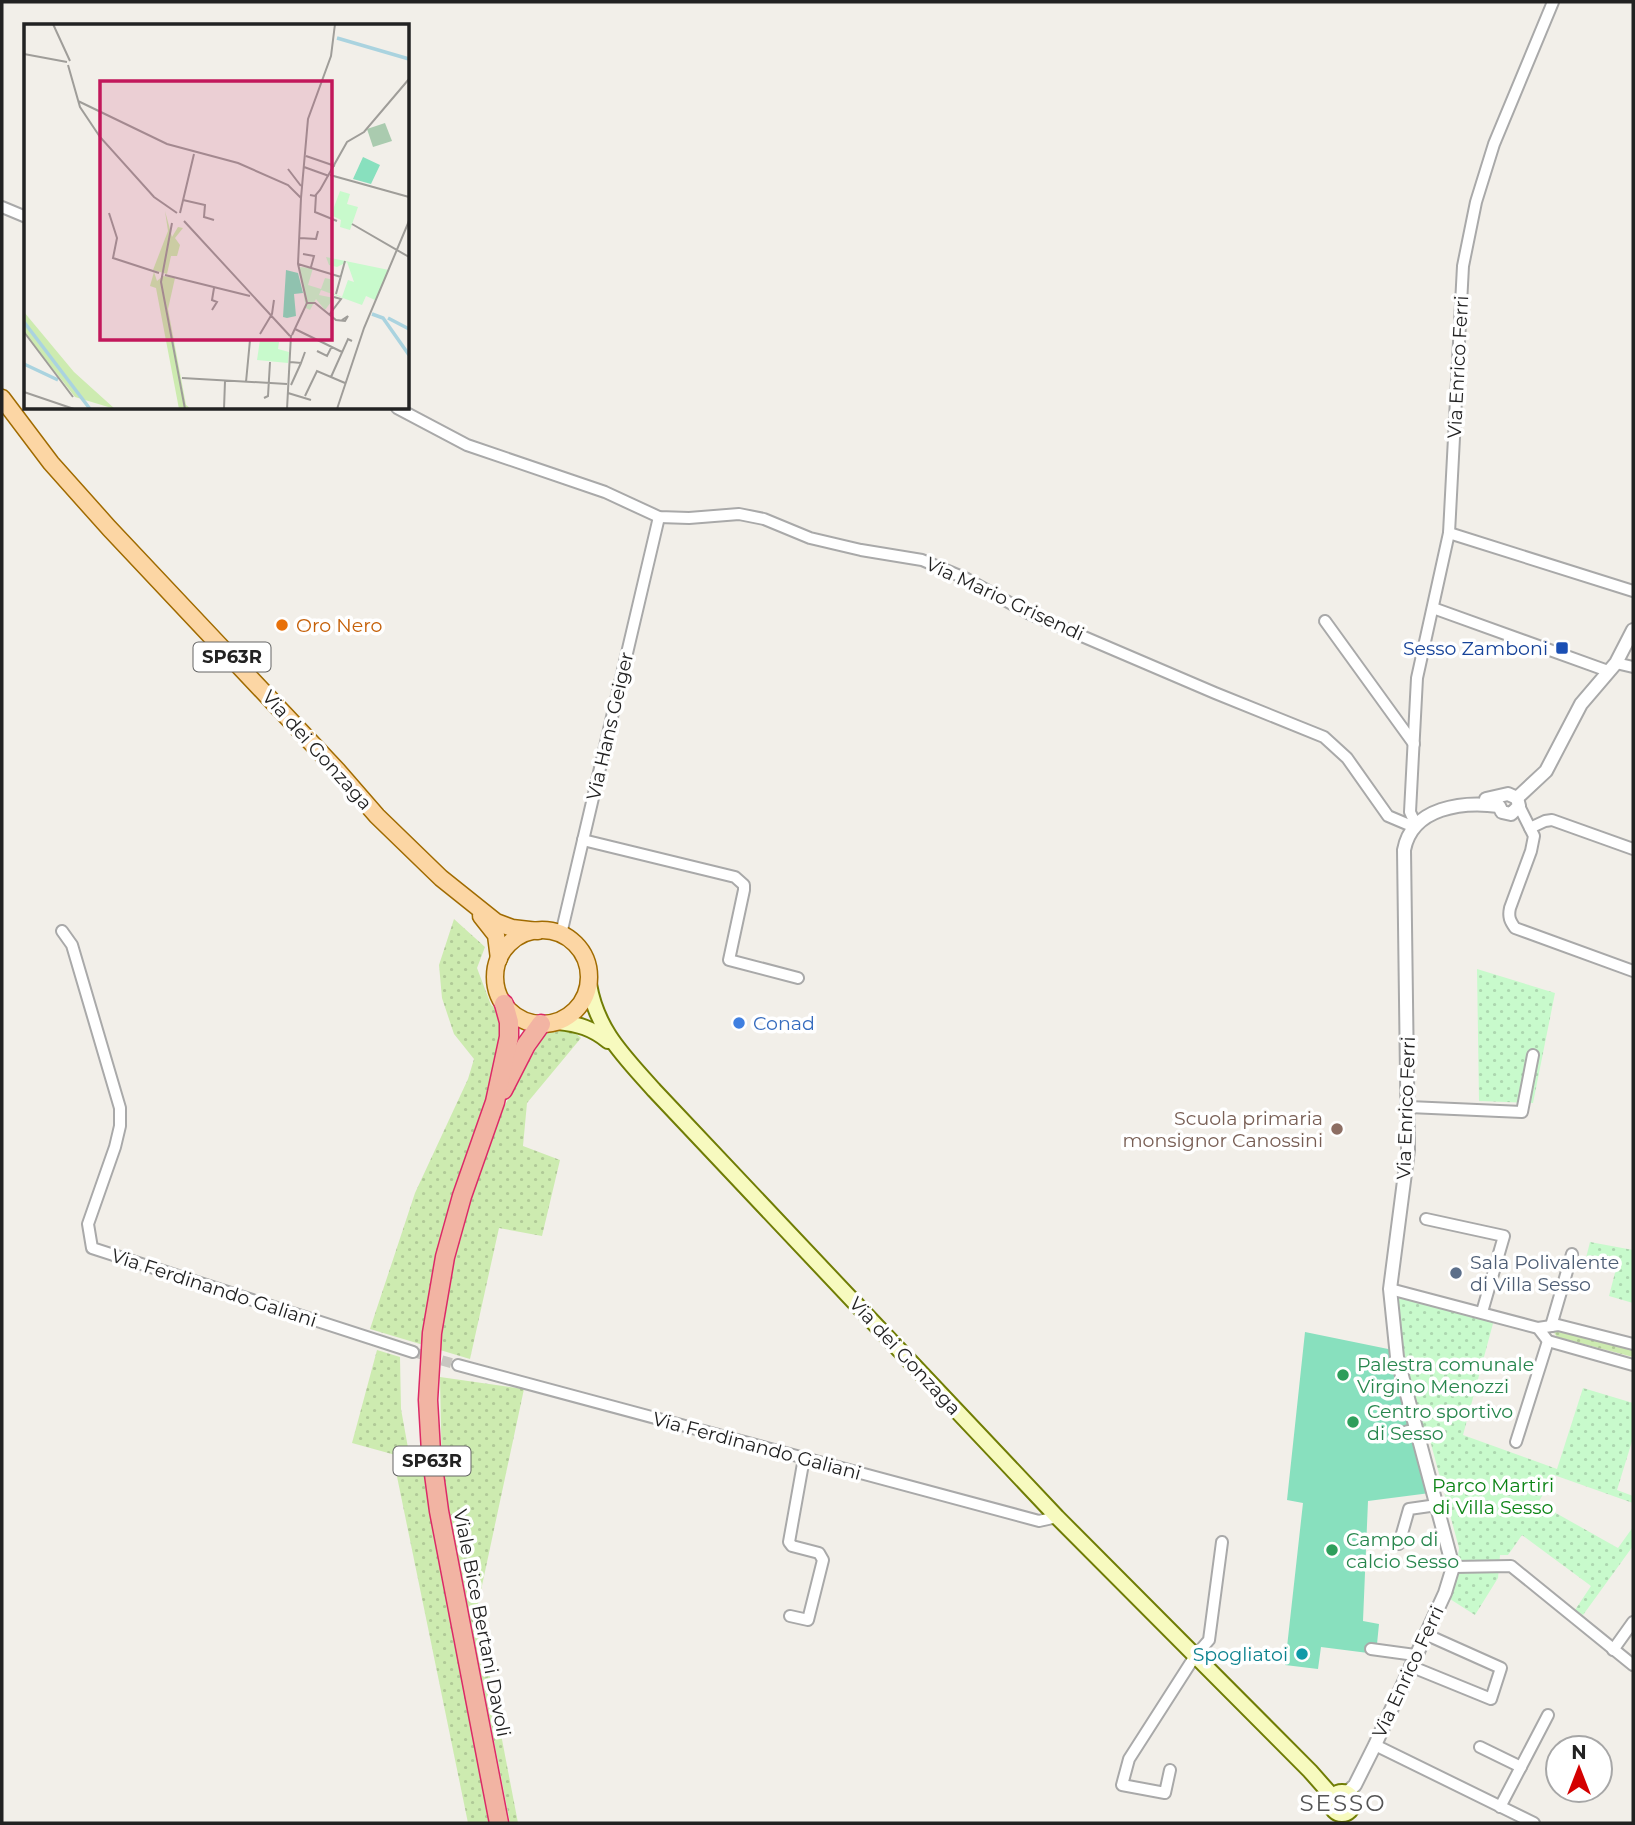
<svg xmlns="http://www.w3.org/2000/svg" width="1635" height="1825" font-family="Montserrat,sans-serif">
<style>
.grass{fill:url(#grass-dots)}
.park{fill:url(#park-dots)}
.pitch{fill:#88e0be}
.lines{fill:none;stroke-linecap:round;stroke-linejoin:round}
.minor-tunnel{stroke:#c8c6c1;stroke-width:10;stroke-dasharray:10 5;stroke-linecap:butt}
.minor-casing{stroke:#a9a9a9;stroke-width:14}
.tertiary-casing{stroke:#a9a9a9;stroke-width:16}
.secondary-casing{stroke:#707d05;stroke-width:18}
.primary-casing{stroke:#a06b00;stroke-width:19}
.trunk-casing{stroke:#dc2a67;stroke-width:21}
.minor{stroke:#fff;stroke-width:10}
.tertiary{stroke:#fff;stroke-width:12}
.secondary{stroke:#f7fabf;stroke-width:14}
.primary{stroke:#fcd6a4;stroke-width:16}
.trunk{stroke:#f2b4a3;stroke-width:18}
.food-dot{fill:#e8710a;stroke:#fff;stroke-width:2.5}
.transit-dot{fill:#1a4fb4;stroke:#fff;stroke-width:2.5}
.shop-dot{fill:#3f7fe0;stroke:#fff;stroke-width:2.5}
.education-dot{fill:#8d6e63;stroke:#fff;stroke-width:2.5}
.service-dot{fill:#5c6f8a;stroke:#fff;stroke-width:2.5}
.leisure-dot{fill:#2e9e5b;stroke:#fff;stroke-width:2.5}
.culture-dot{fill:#0f9aa8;stroke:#fff;stroke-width:2.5}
.labels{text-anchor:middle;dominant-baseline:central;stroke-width:7;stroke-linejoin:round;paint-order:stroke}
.shield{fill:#fff;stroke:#646464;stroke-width:2}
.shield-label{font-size:18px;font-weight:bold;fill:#222}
.street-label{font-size:19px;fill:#222;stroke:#fff}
.food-label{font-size:19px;fill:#c56008;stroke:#fff;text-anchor:start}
.transit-label{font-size:19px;fill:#164399;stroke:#fff;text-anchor:end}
.shop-label{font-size:19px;fill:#366cbe;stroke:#fff;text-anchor:start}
.education-label{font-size:19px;fill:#785e54;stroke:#fff;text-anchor:end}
.service-label{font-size:19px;fill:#4e5e75;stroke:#fff;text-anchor:start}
.leisure-label{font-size:19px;fill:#27864d;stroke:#fff;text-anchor:start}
.park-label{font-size:19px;fill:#0c8416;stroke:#fff}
.culture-label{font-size:19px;fill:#0d838f;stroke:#fff;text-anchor:end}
.quarter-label{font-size:23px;letter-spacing:2px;fill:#555;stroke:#fff}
.inset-river{fill:none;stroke:#aad3df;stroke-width:3.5}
.inset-road{fill:none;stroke:#9f9d99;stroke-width:2}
.view{fill:#c2185b;fill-opacity:0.15;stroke:#c2185b;stroke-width:3.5}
.inset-edge{fill:none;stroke:#222;stroke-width:3.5}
</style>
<defs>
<pattern id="grass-dots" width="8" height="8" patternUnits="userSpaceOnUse" patternTransform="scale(1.75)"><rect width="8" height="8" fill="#cdebb0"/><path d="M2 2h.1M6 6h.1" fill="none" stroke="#b0c997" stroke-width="1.8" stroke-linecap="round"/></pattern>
<pattern id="park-dots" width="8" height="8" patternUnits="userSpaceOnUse" patternTransform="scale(1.75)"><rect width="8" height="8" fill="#c8facc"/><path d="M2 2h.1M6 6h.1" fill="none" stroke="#acd6af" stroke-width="1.8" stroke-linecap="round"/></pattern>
</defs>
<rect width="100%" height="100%" fill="#f2efe9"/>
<!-- grass -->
<g class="grass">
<polygon points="454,919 485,947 477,968 491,1005 502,1013 502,1038 488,1099 505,1105 548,1027 570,1028 581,1038 527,1103 523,1146 560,1160 542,1236 499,1228 470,1359 370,1329 415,1193 468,1079 474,1059 454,1034 442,998 439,965"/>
<polygon points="1559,1330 1633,1349 1633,1357 1557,1337 1553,1331"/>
<polygon points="377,1350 400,1357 401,1409 410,1459 352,1443"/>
<polygon points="440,1377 524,1389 477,1609 518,1823 510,1823 442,1474"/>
<polygon points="393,1457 427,1471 492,1823 468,1823"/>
</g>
<!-- park -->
<g class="park">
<polygon points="1477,969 1555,993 1533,1103 1479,1101"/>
<polygon points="1590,1242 1633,1250 1633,1303 1609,1296 1617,1265 1586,1258"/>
<path d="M1399 1291 1495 1316 1463 1435 1557 1469 1583 1388 1633 1403V1438L1617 1490 1633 1496V1503L1554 1475 1538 1503 1618 1548 1633 1527V1546L1583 1615 1575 1610 1591 1586 1522 1535 1508 1555H1500L1498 1578 1475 1615 1450 1599 1454 1586 1459 1548 1427 1429 1423 1427C1413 1384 1395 1336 1399 1291Z"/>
</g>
<!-- pitch -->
<polygon class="pitch" points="1305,1332 1393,1350 1430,1493 1368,1501 1363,1621 1379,1624 1376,1654 1321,1647 1318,1669 1285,1665 1303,1503 1287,1500"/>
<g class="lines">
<!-- minor-tunnel -->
<polyline class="minor-tunnel" points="413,1352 458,1365"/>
<defs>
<g id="minor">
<polyline points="2,207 26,217"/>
<polyline points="397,408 467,445 605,492 659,517 689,518 739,514 764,519 810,538 861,550 922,560 967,579 1028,613 1215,693 1324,737 1347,758 1388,816 1414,827"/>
<polyline points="1449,533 1633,591"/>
<polyline points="1433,608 1608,671"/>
<polyline points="1325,621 1414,744"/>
<polyline points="1616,663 1633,667"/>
<path d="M1519 806 1534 836 1531 851 1510 908C1508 917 1510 921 1515 928L1633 971"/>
<polyline points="1416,825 1410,812 1417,678 1449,533 1463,266 1476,202 1494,144 1553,2"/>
<polyline points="1530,828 1545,821 1552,820 1633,849"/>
<polyline points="583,840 735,877 744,885 744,890 729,960 798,978"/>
<polyline points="62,931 72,945 120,1108 120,1126 115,1147 88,1224 92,1248 413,1352"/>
<polyline points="561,934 659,517"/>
<polyline points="1409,1107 1522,1112 1533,1055"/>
<polyline points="1426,1219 1504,1236 1482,1312"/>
<polyline points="1390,1289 1538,1328 1548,1341 1633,1365"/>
<polyline points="1551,1326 1572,1254"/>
<polyline points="1538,1328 1558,1325 1633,1344"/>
<polyline points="458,1365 1039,1521 1057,1517"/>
<polyline points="1398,1434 1416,1429"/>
<polyline points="1516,1442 1548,1341"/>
<polyline points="1399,1544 1409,1509 1437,1505"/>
<polyline points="1453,1567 1511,1566 1633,1665"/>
<polyline points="790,1616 808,1620 823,1560 819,1553 792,1546 789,1542 804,1458"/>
<polyline points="1371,1649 1415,1655"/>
<polyline points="1613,1650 1633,1622"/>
<polyline points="1410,1666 1491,1699 1501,1668 1425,1634"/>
<polyline points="1375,1745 1534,1823"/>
<polyline points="1480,1747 1521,1767"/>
<polyline points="1170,1770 1165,1793 1122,1785 1129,1759 1195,1656 1209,1640 1222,1542"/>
<polyline points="1500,1807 1548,1715"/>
</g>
<g id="tertiary">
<polyline points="1517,798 1546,771 1581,704 1616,663 1633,630"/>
<polyline points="1486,799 1508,794 1517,798"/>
<path d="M1347 1793 1355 1785 1375 1745 1445 1593 1453 1567 1397 1357 1390 1289 1408 1150 1404 850C1412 807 1463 801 1499 806L1502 812 1511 814 1519 806 1517 798"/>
</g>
<g id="secondary">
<path d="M589 984C597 1031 624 1056 654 1090L1057 1517 1310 1771 1333 1797"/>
<path d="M558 1022C578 1024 592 1028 608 1041"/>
<circle cx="1342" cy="1803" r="11"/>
</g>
<g id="primary">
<polyline points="2,398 51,463 109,528 337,770 377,816 441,878 496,922 512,928 538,931"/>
<polyline points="481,916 496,935 499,959"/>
<circle cx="542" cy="977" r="47"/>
</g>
<g id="trunk">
<polyline points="503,1090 526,1045 541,1024"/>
<polyline points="499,1823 439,1511 431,1452 428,1400 432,1333 445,1257 462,1196 495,1102 509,1037 509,1022 504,1004"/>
</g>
</defs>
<!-- minor casing -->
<use href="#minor" class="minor-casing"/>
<!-- tertiary casing -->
<use href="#tertiary" class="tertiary-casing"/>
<!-- secondary casing -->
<use href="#secondary" class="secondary-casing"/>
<!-- primary casing -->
<use href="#primary" class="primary-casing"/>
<!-- trunk casing -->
<use href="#trunk" class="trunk-casing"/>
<!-- minor -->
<use href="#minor" class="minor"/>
<!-- tertiary -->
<use href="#tertiary" class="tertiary"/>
<!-- secondary -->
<use href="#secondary" class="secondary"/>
<!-- primary -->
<use href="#primary" class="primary"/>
<!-- trunk -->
<use href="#trunk" class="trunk"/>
</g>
<!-- markers -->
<circle class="food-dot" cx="282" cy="625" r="7"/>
<rect class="transit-dot" x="1555" y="641" width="14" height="14" rx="3.5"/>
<circle class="shop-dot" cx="739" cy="1023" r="7"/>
<circle class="education-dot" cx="1337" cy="1129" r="7"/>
<circle class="service-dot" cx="1456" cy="1273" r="7"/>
<g class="leisure-dot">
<circle cx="1343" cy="1375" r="7"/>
<circle cx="1353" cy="1422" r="7"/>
<circle cx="1332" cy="1550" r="7"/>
</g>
<circle class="culture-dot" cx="1302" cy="1654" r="7"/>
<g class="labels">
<!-- shield labels -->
<g class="shield">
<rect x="193.5" y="642.5" width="77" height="29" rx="5"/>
<rect x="393.5" y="1446.5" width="77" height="29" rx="5"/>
</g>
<g class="shield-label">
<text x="232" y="657">SP63R</text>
<text x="432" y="1461">SP63R</text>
</g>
<!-- street labels -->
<g class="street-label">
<text transform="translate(1458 367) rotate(-87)">Via Enrico Ferri</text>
<text transform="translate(1005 599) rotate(25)">Via Mario Grisendi</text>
<text transform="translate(610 726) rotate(-77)">Via Hans Geiger</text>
<text transform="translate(317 750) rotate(48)">Via dei Gonzaga</text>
<text transform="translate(1406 1108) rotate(-88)">Via Enrico Ferri</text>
<text transform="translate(214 1288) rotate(18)">Via Ferdinando Galiani</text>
<text transform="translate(905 1356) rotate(47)">Via dei Gonzaga</text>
<text transform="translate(757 1446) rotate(15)">Via Ferdinando Galiani</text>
<text transform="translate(482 1623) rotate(79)">Viale Bice Bertani Davoli</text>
<text transform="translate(1408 1672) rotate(-65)">Via Enrico Ferri</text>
</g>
<!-- food labels -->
<g class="food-label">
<text x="296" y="625">Oro Nero</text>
</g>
<!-- transit labels -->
<g class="transit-label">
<text x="1548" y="648">Sesso Zamboni</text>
</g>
<!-- shop labels -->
<g class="shop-label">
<text x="753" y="1023">Conad</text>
</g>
<!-- education labels -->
<g class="education-label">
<text x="1323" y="1118">Scuola primaria<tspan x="1323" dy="22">monsignor Canossini</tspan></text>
</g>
<!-- service labels -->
<g class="service-label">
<text x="1470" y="1262">Sala Polivalente<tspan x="1470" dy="22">di Villa Sesso</tspan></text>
</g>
<!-- leisure labels -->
<g class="leisure-label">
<text x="1357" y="1364">Palestra comunale<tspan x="1357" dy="22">Virgino Menozzi</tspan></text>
<text x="1367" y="1411">Centro sportivo<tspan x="1367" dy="22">di Sesso</tspan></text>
<text x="1346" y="1539">Campo di<tspan x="1346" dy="22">calcio Sesso</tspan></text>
</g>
<!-- park labels -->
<g class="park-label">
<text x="1493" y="1485">Parco Martiri<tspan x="1493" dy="22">di Villa Sesso</tspan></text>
</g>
<!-- culture labels -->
<g class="culture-label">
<text x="1288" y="1654">Spogliatoi</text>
</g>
<!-- quarter labels -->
<g class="quarter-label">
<text x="1343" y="1803">SESSO</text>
</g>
</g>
<!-- overview -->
<g transform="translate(24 24)">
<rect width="385" height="385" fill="#f2efe9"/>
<path d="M141 187 148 213 154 203 159 204 151 214 156 221 153 232H147L143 250 129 246 144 207ZM130 248 133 257 139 252 151 254 144 285 162 381 167 385H155L132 264 126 262ZM0 288 50 348 91 385 51 373 0 308Z" fill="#cdebb0"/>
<path d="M361 99 368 117 349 123 343 105Z" fill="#aacbaf"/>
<path d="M316 167 326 170 323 180 334 183 326 206 316 203 317 196 307 191ZM302 233 365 246 351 276 342 272 338 281 297 266 295 271 310 274 301 286 292 275 286 286 282 284 275 243 289 244 284 261 297 265 301 254 310 256 306 268 318 273 324 256 330 258 323 238 313 243 305 241ZM236 316 255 318 254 325 265 328 264 339 233 336Z" fill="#c8facc"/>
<path d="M339 133 356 141 347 160 329 155ZM262 246 274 249 279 269 270 270 272 292 263 294 259 293Z" fill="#88e0be"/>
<path class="inset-river" d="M313 14 385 35M348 290 359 294 385 331M364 294 385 305M0 298 66 385M0 340 34 356"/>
<path class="inset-road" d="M29 0 46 37M0 30 43 38M44 41 56 83 76 113 130 173 153 189M54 77 143 120 214 139 264 161 277 174M282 132 311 142M280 143 305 152M264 145 277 162M306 151 385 173M286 171 291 172 296 166 323 118 340 108 385 55M292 171 291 188 313 197M277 174 284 95 307 32 311 0M159 176 181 181 180 193 190 196M85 189 93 214 89 234 135 249M156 189 170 130M160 197 266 312M148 199 137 258 161 385M328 200 385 233M276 214 292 215 294 207M279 230 290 232 287 243M274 240 317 253M141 251 226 272M312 270 321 237M283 279H291L312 296 321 297 324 292 318 296M188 286 193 278 188 276 190 264M305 291 317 275 310 273M271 305 318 328M0 308 49 373M236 310 248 290 250 276M268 311 283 279 274 240 277 174M293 327 303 332 308 322M266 338 277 339 281 328M307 353 324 315 328 317M158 354 263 360M222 358 226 316M267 361 277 339M0 368 50 385M264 369 287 376M281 372 293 347 321 359M240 374 244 372 246 338M200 385 201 357M263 385 267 311M313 385 340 304 385 197"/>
<path class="view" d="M76 57H308V316H76Z"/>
<rect width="385" height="385" class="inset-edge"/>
</g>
<!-- border -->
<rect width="1635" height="1825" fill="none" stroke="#222222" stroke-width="7"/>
<!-- north arrow -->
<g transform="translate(1579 1769)"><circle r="33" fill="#ffffff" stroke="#a7a7a7" stroke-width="2"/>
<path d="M0-5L12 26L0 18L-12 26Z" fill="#d40000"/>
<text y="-10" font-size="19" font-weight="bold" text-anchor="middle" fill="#222222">N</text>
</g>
</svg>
